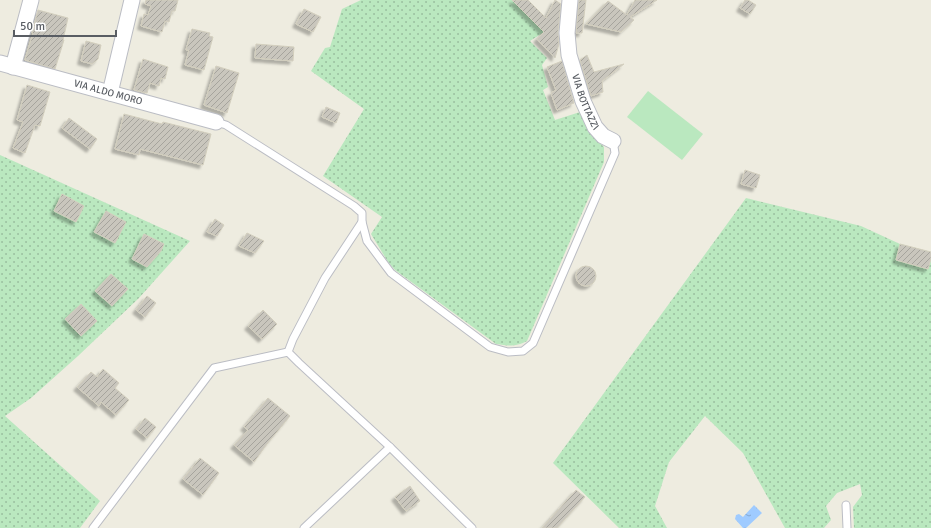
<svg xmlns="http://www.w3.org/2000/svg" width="931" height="528" font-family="Signika,sans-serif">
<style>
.grass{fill:url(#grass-dots)}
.pitch{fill:#bae8bf}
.water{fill:url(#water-ripples)}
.building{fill:url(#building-hatch);stroke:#d3cfbe;filter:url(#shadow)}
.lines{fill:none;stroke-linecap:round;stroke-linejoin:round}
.service-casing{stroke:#bbbdc4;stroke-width:9}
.minor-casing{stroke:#bbbdc4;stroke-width:17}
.service{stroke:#fff;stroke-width:7}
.minor{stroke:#fff;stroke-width:15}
.labels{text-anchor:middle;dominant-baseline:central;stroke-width:3;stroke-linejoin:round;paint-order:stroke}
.street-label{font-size:10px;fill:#595d63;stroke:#fff}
</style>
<defs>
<pattern id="grass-dots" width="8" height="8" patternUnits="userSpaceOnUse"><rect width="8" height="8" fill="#bae8bf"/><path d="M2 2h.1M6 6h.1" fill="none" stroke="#9abf9f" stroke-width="1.8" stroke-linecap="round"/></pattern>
<pattern id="water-ripples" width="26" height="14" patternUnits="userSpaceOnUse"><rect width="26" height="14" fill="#9fcbff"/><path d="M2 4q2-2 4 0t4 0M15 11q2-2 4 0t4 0" fill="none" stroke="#85a8d2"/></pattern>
<pattern id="building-hatch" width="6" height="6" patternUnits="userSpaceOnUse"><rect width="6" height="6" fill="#c9c6bd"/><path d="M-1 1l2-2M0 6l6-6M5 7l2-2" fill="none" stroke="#a6a49d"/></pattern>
<filter id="shadow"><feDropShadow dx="-3.5" dy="3.5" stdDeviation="1" flood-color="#0004"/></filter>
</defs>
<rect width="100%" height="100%" fill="#eeece0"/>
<!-- grass -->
<g class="grass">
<path d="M361 0H512L544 32 530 41 547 58 542 65 548 87 543 90 555 120 580 112 589 131 604 147V162L527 341C515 347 509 346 496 344L395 270 388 262 371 234 382 217 323 176 364 109 311 71 325 48 330 47 342 9Z"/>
<polygon points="0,155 190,241 139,298 78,356 31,398 5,416 100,501 80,528 0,528"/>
<polygon points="746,198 861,226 900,244 931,252 931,528 854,528 853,507 862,495 860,484 837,493 826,506 831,520 824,528 785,528 743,453 705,416 669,462 655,506 667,528 619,528 553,463"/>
</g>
<!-- pitch -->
<polygon class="pitch" points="648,91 703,134 682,160 627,117"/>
<!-- water -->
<polygon class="water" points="754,505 762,513 746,528 743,528 735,519 736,515 739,514 743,517"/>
<!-- building -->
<g class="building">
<polygon points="146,0 178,0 175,11 172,11 169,22 165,21 162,32 141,26 144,14 148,15 151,6 145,4"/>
<polygon points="512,0 528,0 546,18 555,0 561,4 558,32 559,44 555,58 537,39 544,32"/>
<polygon points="579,0 586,0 582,33 576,33"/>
<polygon points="635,0 657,0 630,17 634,20 621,32 586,24 608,1 627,15"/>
<polygon points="745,0 748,0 756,5 750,14 740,8"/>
<polygon points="304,9 321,17 313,32 296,24"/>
<polygon points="38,10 68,18 63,40 64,40 55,69 25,60 33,33 32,33"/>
<polygon points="192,29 210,33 209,36 213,37 204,70 185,65 189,50 186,50"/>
<polygon points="86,41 101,45 98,59 92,64 81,61"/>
<polygon points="256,44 294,47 293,61 255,58"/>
<polygon points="587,55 594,72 624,64 602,81 603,92 591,96 580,60"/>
<polygon points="143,59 168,67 165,79 161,78 159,86 150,83 147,93 134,90"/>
<polygon points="562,61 574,103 557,110 551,93 556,90 547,67"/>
<polygon points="216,66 239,73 227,113 204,105"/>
<polygon points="27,85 50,92 40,126 35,125 25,153 13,148 23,122 17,120"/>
<polygon points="326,107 340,113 336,123 322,117"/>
<polygon points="124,114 162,124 163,122 211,134 203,165 140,149 139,155 115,149"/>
<polygon points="69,118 97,139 90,149 62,128"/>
<polygon points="745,170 760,175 756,188 741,184"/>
<polygon points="62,194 84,206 76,222 54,211"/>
<polygon points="106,211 126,222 115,243 94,232"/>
<polygon points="215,219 224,225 217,236 207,232"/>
<polygon points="247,233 264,241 255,253 239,246"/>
<polygon points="144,234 164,244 161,251 147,267 132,259"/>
<polygon points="900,244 931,252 931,259 928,269 896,260"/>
<circle cx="586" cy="276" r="10"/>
<polygon points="111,274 128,289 112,306 95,291"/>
<polygon points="147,296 156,303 145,317 136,310"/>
<polygon points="81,304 97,321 81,336 65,319"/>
<polygon points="263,310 277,324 262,339 248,326"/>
<polygon points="103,369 119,383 115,388 129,400 116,415 101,402 99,406 77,387 91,372 97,377"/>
<polygon points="268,398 290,416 267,444 254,462 234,445 248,430 244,427"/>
<polygon points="145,418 156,427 147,438 136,429"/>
<polygon points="200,458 219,473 203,495 183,479"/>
<polygon points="410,486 420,501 406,511 395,497"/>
<polygon points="576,490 585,497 557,528 542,528"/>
</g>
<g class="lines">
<defs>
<g id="service">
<polyline points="216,122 226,125 354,206 362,213 362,222 325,278 293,339 288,352 299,363 390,447 472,528"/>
<polyline points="362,222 367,241 391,273 490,347 508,352 523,351 533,343 615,153 613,141"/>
<polyline points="846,505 847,528"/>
<polyline points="93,528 214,368 288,352"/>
<polyline points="304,528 390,447"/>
</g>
<g id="minor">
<path id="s1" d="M570 0 567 33 569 55 583 101 595 127 603 136 613 141"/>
<path id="s2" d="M0 63 216 122"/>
<polyline points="13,67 31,0"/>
<polyline points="110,93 132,0"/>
</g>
</defs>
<!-- service casing -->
<use href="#service" class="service-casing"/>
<!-- minor casing -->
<use href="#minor" class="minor-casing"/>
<!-- service -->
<use href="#service" class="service"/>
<!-- minor -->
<use href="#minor" class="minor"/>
</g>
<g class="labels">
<!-- street labels -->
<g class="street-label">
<text stroke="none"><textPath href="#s2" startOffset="112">VIA ALDO MORO</textPath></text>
<text stroke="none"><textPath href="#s1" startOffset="105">VIA BOTTAZZI</textPath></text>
</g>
</g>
<!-- scale -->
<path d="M14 30v6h102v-6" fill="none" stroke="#595d63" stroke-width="2"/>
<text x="20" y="30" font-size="12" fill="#595d63" stroke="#ffffff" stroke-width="3" paint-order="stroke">50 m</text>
</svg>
